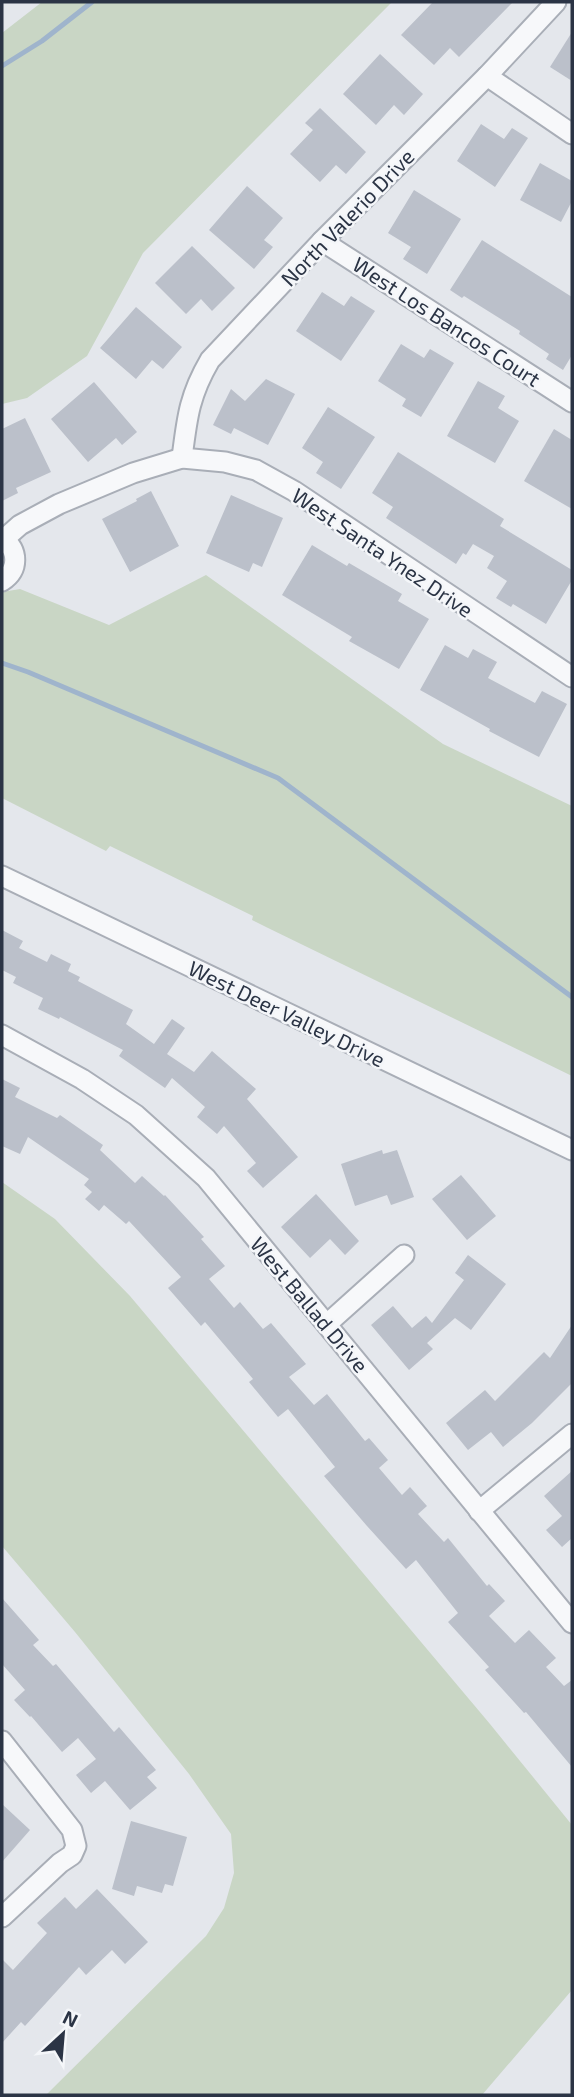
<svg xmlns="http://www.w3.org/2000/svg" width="574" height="2097" font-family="'Exo 2',sans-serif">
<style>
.green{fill:#c9d6c5}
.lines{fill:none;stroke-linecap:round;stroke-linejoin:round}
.stream{stroke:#9fb4cc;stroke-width:5}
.building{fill:#bbc0ca}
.minor-casing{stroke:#a9aeb7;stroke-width:23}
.minor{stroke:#f7f8fa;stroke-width:19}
.labels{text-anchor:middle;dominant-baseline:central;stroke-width:5;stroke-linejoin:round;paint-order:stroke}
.street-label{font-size:21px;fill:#2b3445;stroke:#f4f6f9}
</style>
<rect width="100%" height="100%" fill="#e4e7ec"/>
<!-- green -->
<g class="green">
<polygon points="42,2 392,2 143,253 87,356 27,398 2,404 2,33"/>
<polygon points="206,575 443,744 572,806 572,1076 266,927 252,920 253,916 110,846 106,851 2,798 2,592 20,589 109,625"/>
<polygon points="2,1182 55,1219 130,1296 490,1724 572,1825 572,1990 482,2095 46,2095 206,1936 224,1908 234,1873 231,1834 189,1774 75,1632 2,1546"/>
</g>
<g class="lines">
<!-- stream -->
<g class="stream">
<polyline points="2,66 42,41 92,2"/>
<polyline points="2,663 28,672 278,778 572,997"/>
</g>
</g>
<!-- building -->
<g class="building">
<polygon points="433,2 513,2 459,57 450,48 434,65 401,35"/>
<polygon points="572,32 572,81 550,67"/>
<polygon points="380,54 423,94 404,115 394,105 376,125 343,94"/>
<polygon points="320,108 366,152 346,174 336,165 320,182 290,154 313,130 305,123"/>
<polygon points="481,124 504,139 512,128 528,138 495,187 457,161"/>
<polygon points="540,163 572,181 572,201 561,222 520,200"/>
<polygon points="247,186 283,218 264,240 273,247 254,269 209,230"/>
<polygon points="414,190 461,219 427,274 403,259 411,247 388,233"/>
<polygon points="482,240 572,297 572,355 563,370 546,359 549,354 519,334 520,331 464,296 462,298 450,290"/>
<polygon points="192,246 235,288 212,311 201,299 186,314 155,283"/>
<polygon points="322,292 344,306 351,296 375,311 341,361 296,331"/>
<polygon points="136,307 182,347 163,369 152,360 136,379 100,348"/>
<polygon points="401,344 424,358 430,349 454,363 421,417 402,406 406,399 378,381"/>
<polygon points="266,379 295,394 268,445 234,428 231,434 213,425 231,389 245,401"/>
<polygon points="478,381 505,396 498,408 519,421 495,463 447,436"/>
<polygon points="94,382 137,432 122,445 116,438 88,462 51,419"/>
<polygon points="328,407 375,437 341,489 316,473 323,462 302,448"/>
<polygon points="25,418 51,472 16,488 18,493 2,501 2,429"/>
<polygon points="554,429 572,440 572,509 524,481"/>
<polygon points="398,452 504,519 500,526 572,570 572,580 546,624 513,604 511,607 496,598 507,581 487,568 494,556 473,544 466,555 463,553 456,564 386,518 393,507 372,493"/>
<polygon points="151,491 179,546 130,572 102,519 137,501 136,499"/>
<polygon points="231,495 283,518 262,567 253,563 249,572 206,553"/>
<polygon points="312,545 347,566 349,563 402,594 398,601 429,619 399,669 349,641 352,637 282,595"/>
<polygon points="445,645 468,658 473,649 497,662 488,678 535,703 542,691 567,704 539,757 489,731 490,729 420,690"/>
<polygon points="2,930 23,941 19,948 47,962 51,954 71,964 68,971 80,977 78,981 133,1010 126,1024 154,1044 172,1019 185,1028 167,1054 194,1072 212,1051 256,1089 247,1099 298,1157 263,1188 247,1171 256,1163 224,1126 217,1134 197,1117 205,1107 172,1078 165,1088 119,1056 123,1050 60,1017 59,1019 38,1009 43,998 13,983 16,977 2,970"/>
<polygon points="2,1079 20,1088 15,1097 57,1118 60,1115 103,1145 100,1150 135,1183 142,1176 164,1196 165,1195 204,1237 201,1239 225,1266 209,1279 234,1308 240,1302 263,1329 271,1323 306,1364 289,1377 314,1405 327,1394 365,1441 369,1438 388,1460 379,1468 402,1495 410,1487 427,1506 418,1514 444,1542 448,1538 487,1586 489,1584 505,1601 489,1616 515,1643 529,1630 556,1658 546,1667 564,1686 572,1680 572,1767 526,1712 524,1713 485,1670 489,1667 448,1622 458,1613 416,1560 406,1569 367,1526 324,1476 335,1467 288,1409 278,1417 249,1382 253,1379 205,1322 201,1326 168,1288 181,1277 129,1221 126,1224 104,1205 99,1211 85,1199 92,1192 84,1185 89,1179 28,1137 20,1154 2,1146"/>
<polygon points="382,1150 383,1154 397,1150 414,1197 391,1205 387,1195 355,1206 341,1164"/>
<polygon points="461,1175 496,1216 467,1240 432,1199"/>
<polygon points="316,1194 359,1241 345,1255 330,1239 310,1258 281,1227"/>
<polygon points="468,1255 506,1284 471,1330 455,1318 427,1343 433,1349 409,1370 371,1325 393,1306 412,1328 426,1316 432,1323 464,1280 455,1273"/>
<polygon points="572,1325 572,1383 532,1423 503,1447 491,1432 468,1450 446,1423 485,1390 495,1401 544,1352 550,1358"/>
<polygon points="572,1471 572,1538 562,1547 546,1530 562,1516 544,1496"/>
<polygon points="2,1598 39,1640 33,1645 53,1666 56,1664 114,1732 119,1727 156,1770 147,1777 157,1788 130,1810 105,1781 91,1793 76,1775 96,1759 78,1738 62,1752 31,1716 30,1717 14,1700 25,1690 2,1664"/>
<polygon points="2,1804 30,1830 2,1862"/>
<polygon points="131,1821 187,1837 173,1886 165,1884 162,1893 137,1886 134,1896 112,1889"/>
<polygon points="97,1889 148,1942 125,1964 112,1950 86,1975 79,1967 25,2026 21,2022 2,2043 2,1959 13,1970 47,1933 37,1923 65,1897 76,1909"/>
</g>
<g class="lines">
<defs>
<g id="minor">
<polyline points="487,76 572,134"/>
<polyline points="322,241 572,402"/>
<path d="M182 458C187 418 189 396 210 360L322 241 487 76 556 2"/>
<path d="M2 538C19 550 19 570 2 581"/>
<polyline points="4,539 20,525 59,504 133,473 182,458 225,462 256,470 294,491 572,677"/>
<polyline points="2,876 572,1150"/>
<polyline points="2,1035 82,1079 136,1115 206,1178 572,1623"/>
<polyline points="327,1324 404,1255"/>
<polyline points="479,1511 572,1434"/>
<polyline points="2,1741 72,1830 76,1846 72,1855 60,1863 2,1917"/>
</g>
</defs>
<!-- minor casing -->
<use href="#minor" class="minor-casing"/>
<!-- minor -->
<use href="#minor" class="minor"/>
</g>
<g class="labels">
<!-- street labels -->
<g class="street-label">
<text transform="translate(347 217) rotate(-46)">North Valerio Drive</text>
<text transform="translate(447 321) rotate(33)">West Los Bancos Court</text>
<text transform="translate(383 552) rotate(34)">West Santa Ynez Drive</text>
<text transform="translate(287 1013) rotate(26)">West Deer Valley Drive</text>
<text transform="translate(310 1304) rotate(50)">West Ballad Drive</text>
</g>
</g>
<!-- border -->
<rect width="574" height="2097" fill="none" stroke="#2b3445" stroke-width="7"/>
<!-- north arrow -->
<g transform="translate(63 2034) rotate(26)" stroke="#f4f6f9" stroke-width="5" paint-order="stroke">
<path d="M0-5L12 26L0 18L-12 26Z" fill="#2b3445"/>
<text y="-10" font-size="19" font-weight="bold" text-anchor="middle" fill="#2b3445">N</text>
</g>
</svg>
